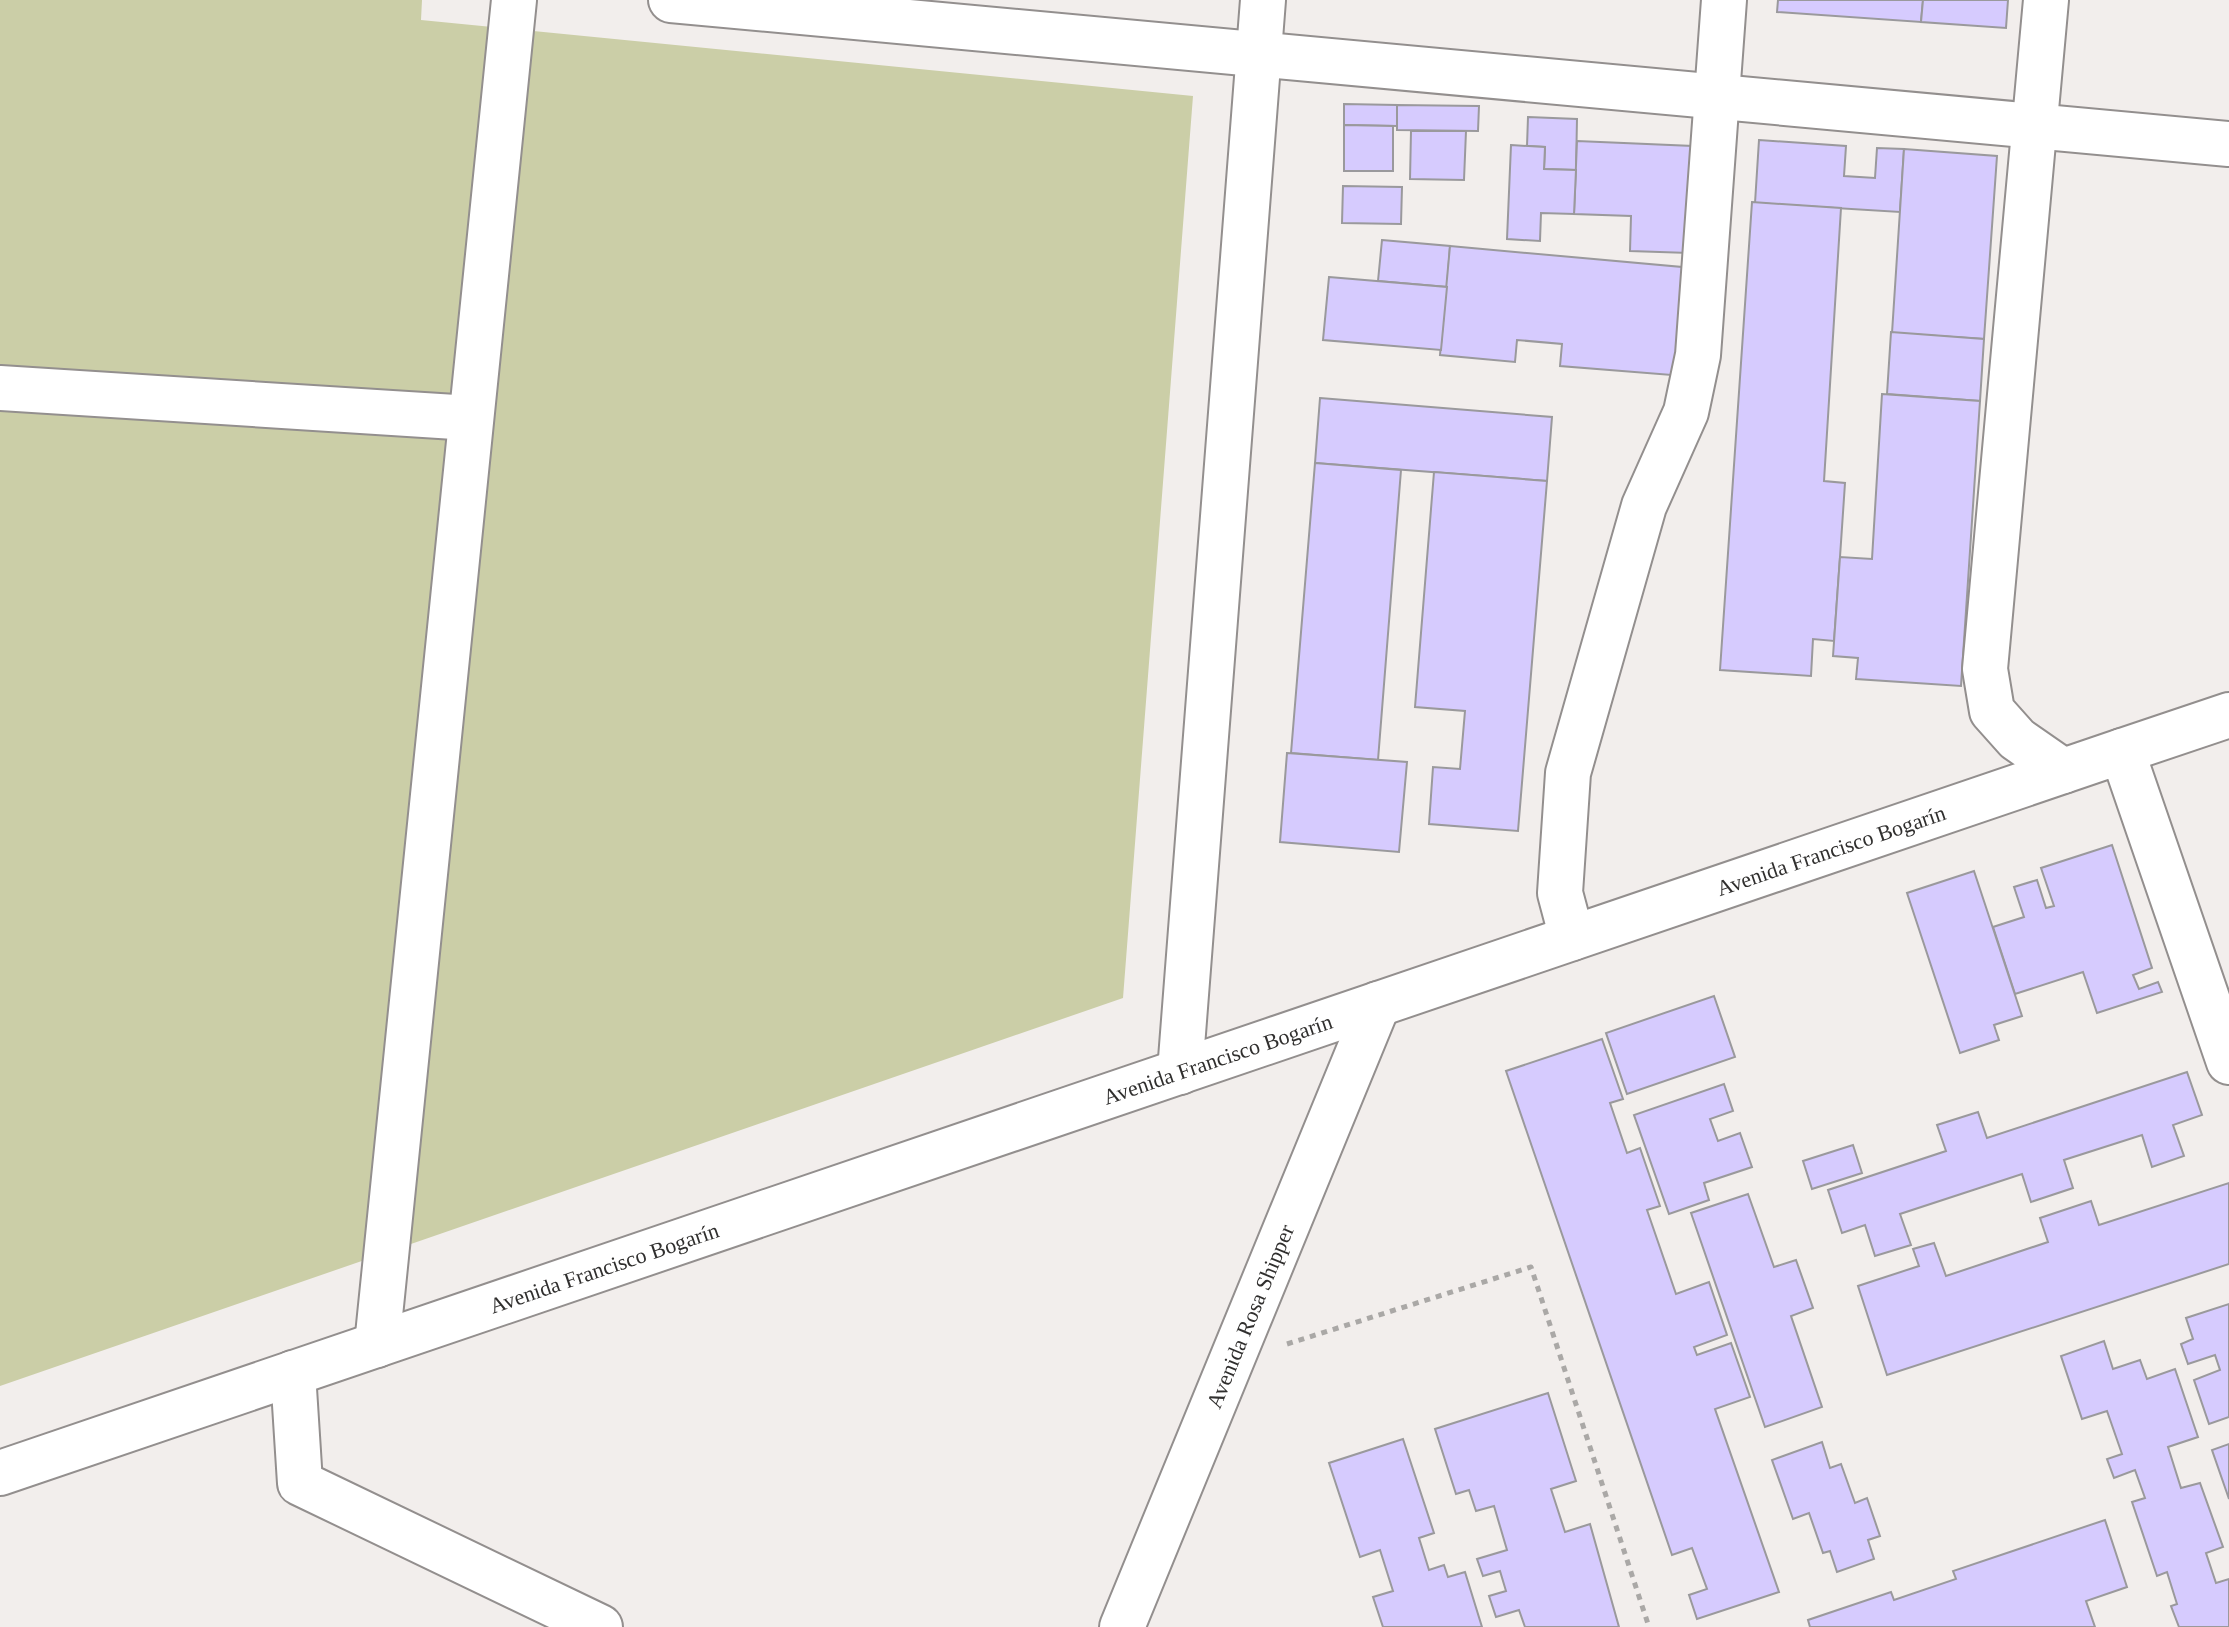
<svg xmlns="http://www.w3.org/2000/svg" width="2229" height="1627" font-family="Georgia,serif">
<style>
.green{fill:#cbcea7}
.building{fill:#d6cbfe;stroke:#9a999c;stroke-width:2}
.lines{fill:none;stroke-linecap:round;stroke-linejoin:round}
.minor-casing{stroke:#938f8e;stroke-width:48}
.path{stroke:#aaa8a6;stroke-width:5;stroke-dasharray:6 6;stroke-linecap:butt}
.minor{stroke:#fff;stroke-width:44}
.labels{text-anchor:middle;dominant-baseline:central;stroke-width:6;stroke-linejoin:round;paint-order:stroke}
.street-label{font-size:22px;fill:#302f2e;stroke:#f2eeec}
</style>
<rect width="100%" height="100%" fill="#f2eeec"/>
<!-- green -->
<polygon class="green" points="0,0 422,0 421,20 1193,96 1123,998 0,1386"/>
<!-- building -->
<g class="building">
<polygon points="1778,0 1923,0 1921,22 1777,12"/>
<polygon points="1923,0 2008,0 2006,28 1921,22"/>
<polygon points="1344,104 1397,105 1397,126 1344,125"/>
<polygon points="1397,105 1479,106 1478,131 1397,130"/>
<polygon points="1528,117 1577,119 1576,170 1544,169 1545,147 1527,146"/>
<polygon points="1344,125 1393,126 1393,171 1344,171"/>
<polygon points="1411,131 1466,131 1464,180 1410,179"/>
<polygon points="1759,140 1846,146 1844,176 1875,178 1877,148 1904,149 1900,212 1755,203"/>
<polygon points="1577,141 1693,146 1689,253 1630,251 1631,216 1574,214"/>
<polygon points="1511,145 1545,147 1544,169 1576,170 1574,214 1541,213 1540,241 1507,239"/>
<polygon points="1904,149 1997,156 1984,339 1892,333"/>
<polygon points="1343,186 1402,187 1401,224 1342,223"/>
<polygon points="1752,202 1841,208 1824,481 1845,483 1840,557 1834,641 1813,639 1811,676 1720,670"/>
<polygon points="1382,240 1450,246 1447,287 1378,281"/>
<polygon points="1450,246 1693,268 1684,376 1560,366 1562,344 1517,340 1515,362 1440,355"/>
<polygon points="1329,277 1447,287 1441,350 1323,340"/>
<polygon points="1891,332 1984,339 1980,401 1887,394"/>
<polygon points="1882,394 1980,401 1961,686 1856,679 1858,658 1833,656 1840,557 1872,559"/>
<polygon points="1320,398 1552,417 1547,481 1315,463"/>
<polygon points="1315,463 1401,470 1378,760 1291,753"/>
<polygon points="1434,472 1547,481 1518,831 1429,824 1433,767 1460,769 1465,711 1415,707"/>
<polygon points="1287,753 1407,762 1399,852 1280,842"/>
<polygon points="2112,845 2152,968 2133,975 2139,989 2158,982 2162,992 2097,1013 2083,972 2015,994 1993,927 2024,917 2014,887 2037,880 2046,908 2054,906 2041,868"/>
<polygon points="1974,871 2022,1016 1994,1025 1999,1040 1960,1053 1907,893"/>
<polygon points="1714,996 1735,1057 1627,1094 1606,1033"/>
<polygon points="1602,1039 1623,1099 1610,1103 1627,1153 1640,1148 1660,1206 1647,1210 1676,1294 1709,1282 1727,1335 1694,1347 1697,1355 1731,1343 1750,1397 1715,1409 1779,1592 1697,1619 1689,1595 1707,1589 1692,1548 1672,1555 1506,1071"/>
<polygon points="2187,1072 2202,1115 2173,1125 2184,1156 2152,1167 2142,1135 2064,1160 2073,1188 2031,1202 2022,1174 1900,1214 1911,1245 1875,1256 1865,1225 1842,1233 1828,1190 1946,1151 1937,1125 1978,1112 1987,1138"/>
<polygon points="1724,1084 1733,1111 1710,1119 1718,1141 1740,1133 1752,1167 1704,1183 1709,1200 1669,1214 1634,1115"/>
<polygon points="1853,1145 1862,1173 1812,1189 1803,1161"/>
<polygon points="2229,1183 2229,1264 1887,1375 1858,1286 1919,1266 1913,1249 1934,1243 1946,1276 2048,1242 2040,1218 2091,1201 2099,1225"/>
<polygon points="1748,1194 1774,1267 1796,1260 1813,1308 1791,1316 1822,1407 1765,1427 1691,1213"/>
<polygon points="2229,1304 2229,1417 2209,1424 2194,1380 2220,1370 2215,1355 2188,1364 2181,1344 2193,1339 2186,1318"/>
<polygon points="2104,1341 2113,1369 2140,1360 2147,1379 2175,1369 2198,1437 2168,1447 2181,1488 2200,1483 2223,1547 2206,1553 2216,1583 2229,1579 2229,1627 2179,1627 2171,1606 2177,1604 2167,1572 2157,1576 2132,1502 2145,1498 2135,1470 2114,1478 2107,1459 2122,1454 2107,1411 2082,1419 2061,1356"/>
<polygon points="1548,1393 1576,1481 1551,1489 1565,1532 1590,1524 1619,1627 1525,1627 1519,1610 1496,1617 1489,1596 1506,1591 1500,1571 1483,1576 1477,1559 1507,1550 1494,1506 1476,1511 1469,1490 1456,1494 1435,1429"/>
<polygon points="1403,1439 1434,1533 1419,1538 1429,1570 1444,1565 1448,1577 1465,1572 1482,1627 1383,1627 1373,1597 1393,1591 1380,1550 1360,1557 1329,1463"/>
<polygon points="1822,1442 1830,1468 1841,1464 1855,1503 1867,1498 1880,1536 1868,1540 1874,1559 1837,1572 1830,1551 1823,1553 1809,1513 1793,1519 1772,1460"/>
<polygon points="2229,1444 2229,1499 2212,1450"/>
<polygon points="2105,1520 2127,1587 2086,1601 2095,1627 1810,1627 1808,1620 1891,1592 1894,1600 1956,1579 1953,1571"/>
</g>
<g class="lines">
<defs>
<g id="minor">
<polyline points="671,0 2229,144"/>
<polyline points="2046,0 1985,669 1992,711 2017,739 2063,771"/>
<polyline points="0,388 471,418"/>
<polyline points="2122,751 2229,715"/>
<polyline points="1572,938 1560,893 1568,773 1644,506 1686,412 1698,355 1724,0"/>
<polyline points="1180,1072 1263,0"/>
<polyline points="377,1345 514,0"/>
<polyline points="293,1373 300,1483 600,1627"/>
<path id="s1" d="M0 1473 2122 751 2229 1062"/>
<path id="s2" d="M1122 1627 1378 1004"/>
</g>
</defs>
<!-- minor casing -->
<use href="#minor" class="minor-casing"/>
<!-- path -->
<polyline class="path" points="1287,1344 1531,1267 1649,1627"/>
<!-- minor -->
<use href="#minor" class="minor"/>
</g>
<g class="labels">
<!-- street labels -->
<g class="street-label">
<text stroke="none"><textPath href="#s1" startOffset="1934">Avenida Francisco Bogarín</textPath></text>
<text stroke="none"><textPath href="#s1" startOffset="1286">Avenida Francisco Bogarín</textPath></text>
<text stroke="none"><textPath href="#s1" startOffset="638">Avenida Francisco Bogarín</textPath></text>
<text stroke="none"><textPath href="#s2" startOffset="336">Avenida Rosa Shipper</textPath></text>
</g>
</g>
</svg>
